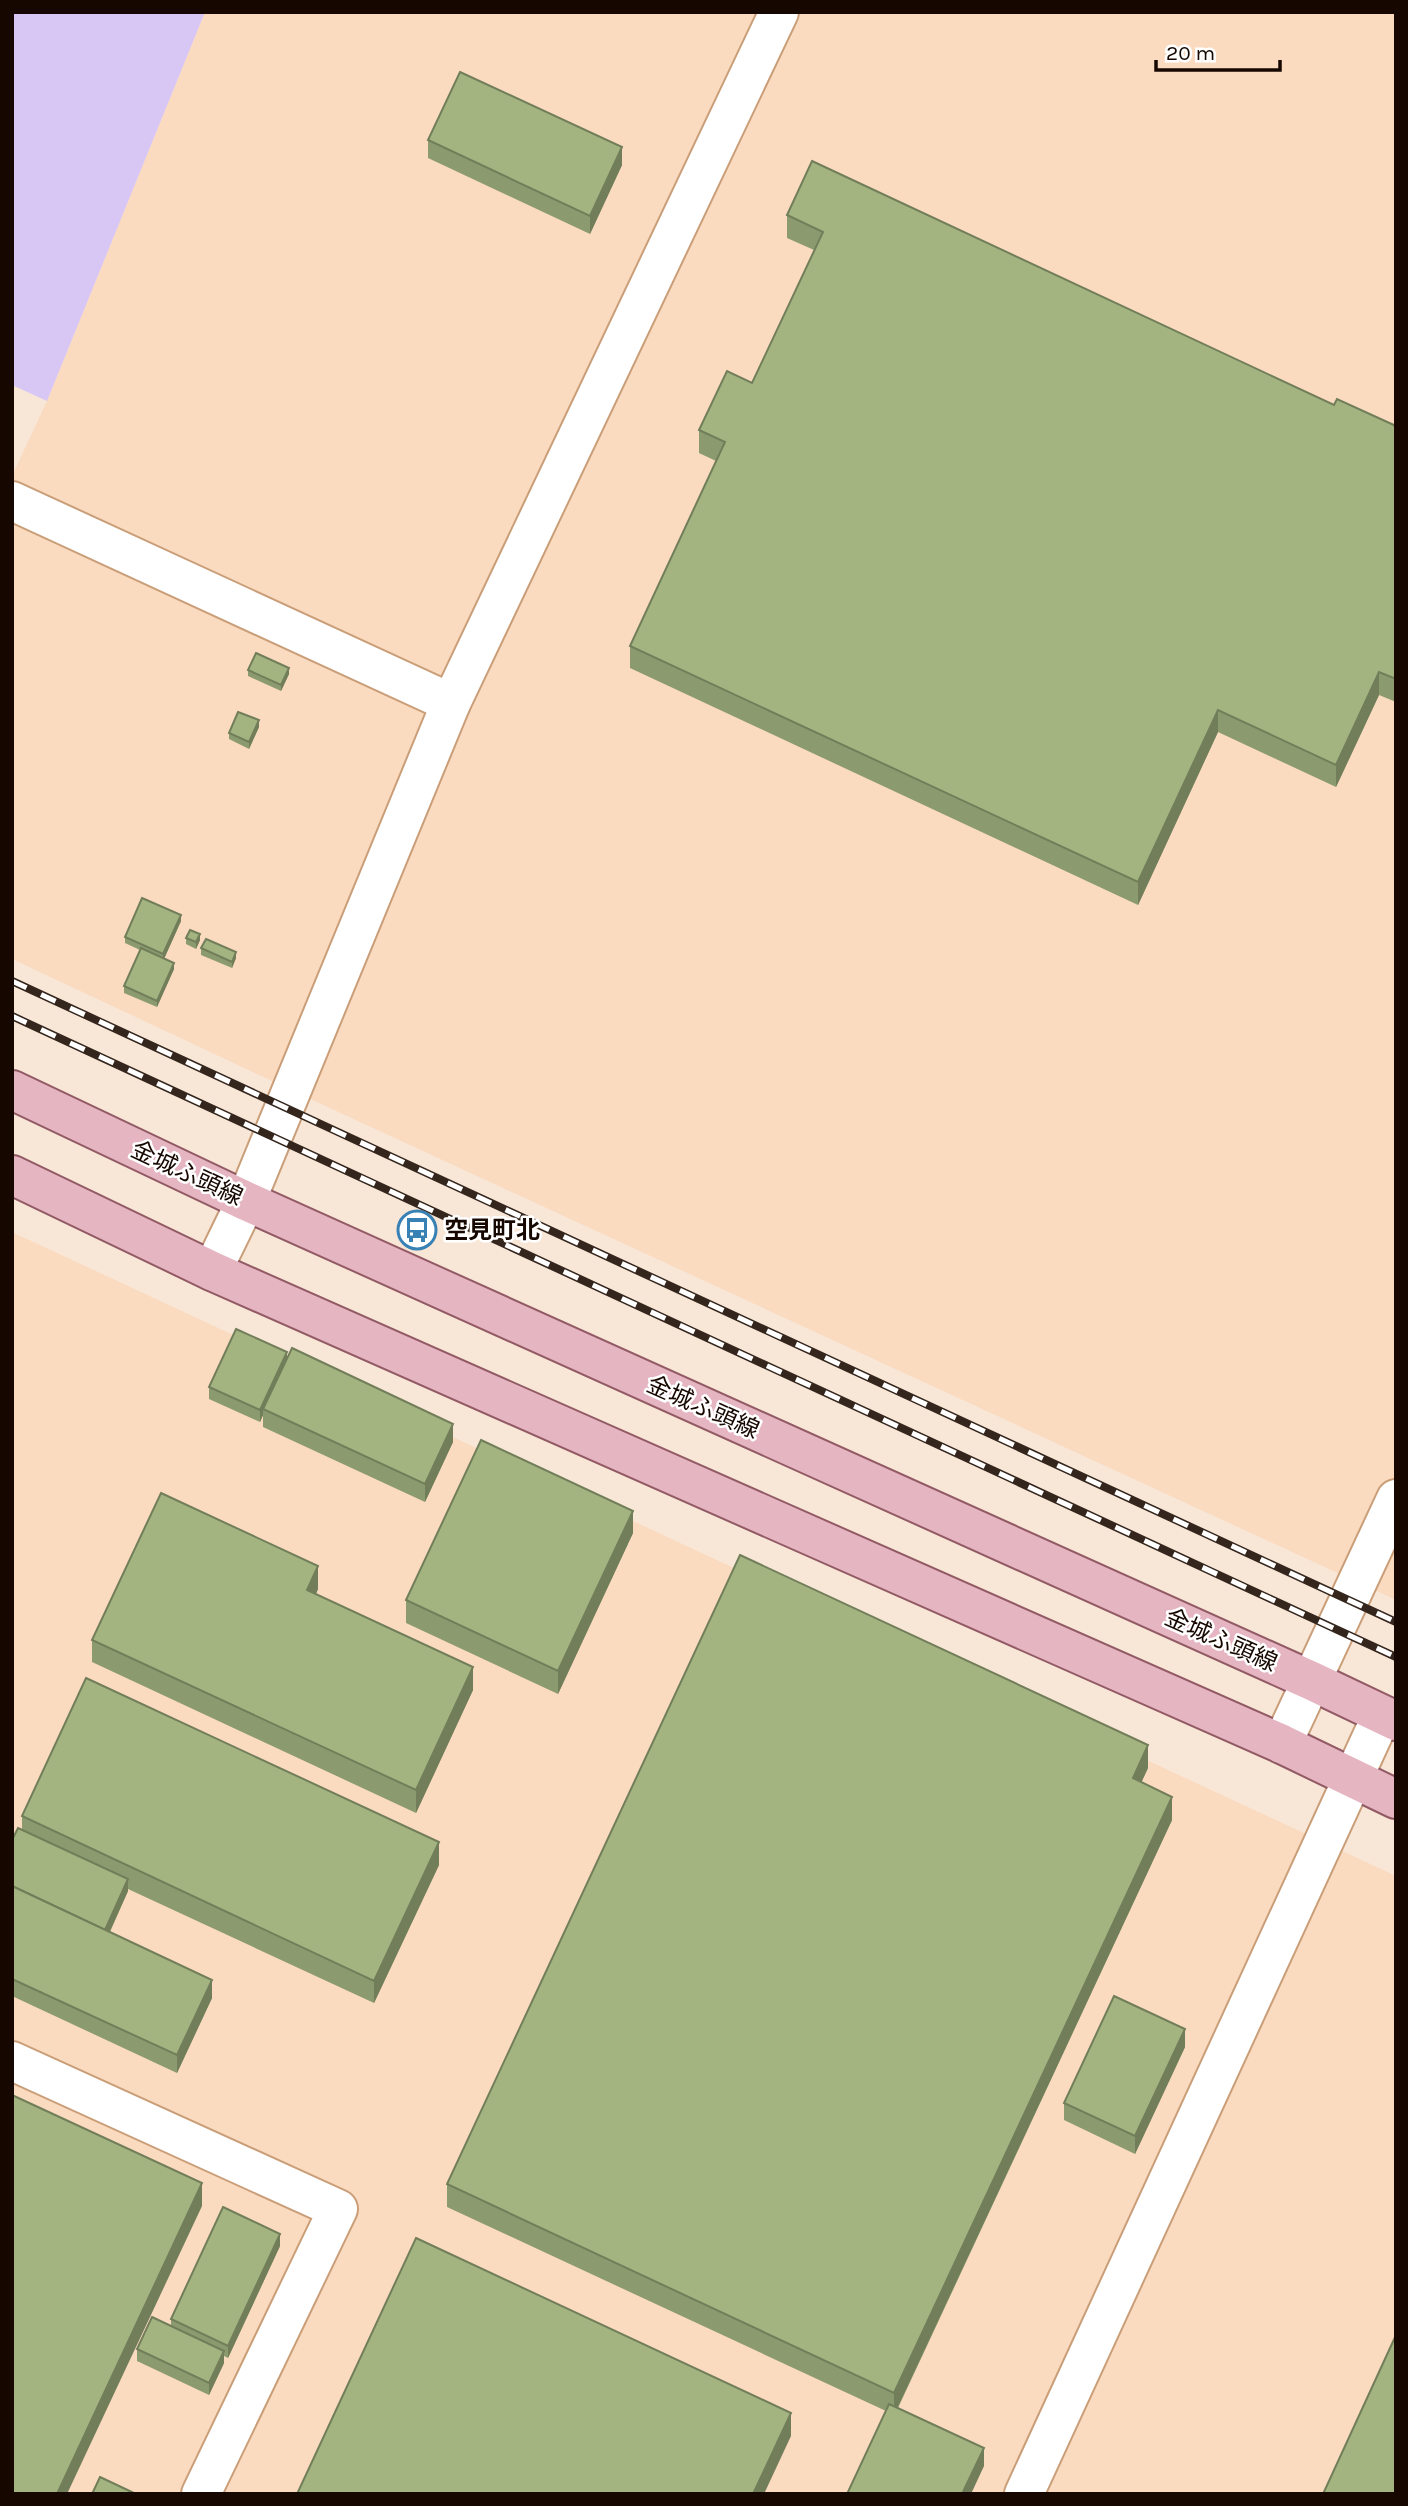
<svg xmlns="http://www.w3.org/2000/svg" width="1408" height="2506" font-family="Karla,'Noto Sans JP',sans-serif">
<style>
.built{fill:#fadbc0}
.water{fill:#d8c6f5}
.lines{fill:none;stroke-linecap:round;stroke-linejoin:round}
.minor-casing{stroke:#c99e78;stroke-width:42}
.major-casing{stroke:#925a64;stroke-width:42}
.minor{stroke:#fff;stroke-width:38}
.major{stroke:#e5b6c2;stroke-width:38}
.rail-casing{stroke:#34261d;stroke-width:8}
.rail{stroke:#fff;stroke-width:5;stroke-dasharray:16;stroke-linecap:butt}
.wall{fill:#8c9b6f}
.shaded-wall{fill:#727e5a}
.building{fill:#a3b481;stroke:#727e5a;stroke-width:2}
.labels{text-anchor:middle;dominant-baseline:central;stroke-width:5;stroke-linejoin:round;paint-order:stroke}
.street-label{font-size:24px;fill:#160800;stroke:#fff}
.poi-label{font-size:24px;font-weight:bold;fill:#160800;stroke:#fff;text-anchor:start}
</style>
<rect width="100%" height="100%" fill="#f8e6d7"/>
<!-- built -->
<g class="built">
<polygon points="205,12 1396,12 1396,1600 319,1103 12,959 12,476 47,401"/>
<polygon points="12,1232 1396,1876 1396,2494 12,2494"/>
</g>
<!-- water -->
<polygon class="water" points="12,12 205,12 47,401 12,385"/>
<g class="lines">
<defs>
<g id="minor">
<polyline points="12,501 451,703"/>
<polyline points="212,1271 246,1201 451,703 779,12"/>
<polyline points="1282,1744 1396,1499"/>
<polyline points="12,2061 338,2209 201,2494"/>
<polyline points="1024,2494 1382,1715"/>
</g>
<g id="major">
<polyline points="12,1090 246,1201 1312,1681 1396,1721"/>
<polyline points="12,1175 212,1271 1282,1744 1396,1799"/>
</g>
</defs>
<!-- minor casing -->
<use href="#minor" class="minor-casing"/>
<!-- major casing -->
<use href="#major" class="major-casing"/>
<!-- minor -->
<use href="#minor" class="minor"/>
<!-- major -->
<use href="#major" class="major"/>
<defs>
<g id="rail">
<polyline points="12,981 1396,1622"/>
<polyline points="12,1016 1396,1657"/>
</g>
</defs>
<!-- rail casing -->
<use href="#rail" class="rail-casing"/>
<!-- rail -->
<use href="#rail" class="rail"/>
</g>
<!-- wall -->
<g class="wall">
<polygon points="428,140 622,165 590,234 428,158"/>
<polygon points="787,215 1396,426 1396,702 1379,695 1336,787 1218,732 1138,905 630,668 630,646 716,461 699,453 699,430 752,383 814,250 787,238"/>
<polygon points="248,670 289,674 281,691 248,676"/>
<polygon points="259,727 249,749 229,739 229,733"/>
<polygon points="181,921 164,959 174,969 157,1007 124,993 124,986 140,950 125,943 125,937"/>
<polygon points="186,938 200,940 196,949 186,944"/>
<polygon points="201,948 236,958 232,968 201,955"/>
<polygon points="287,1358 453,1442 425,1502 263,1427 263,1415 260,1422 209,1399 209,1387"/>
<polygon points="633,1533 558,1694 406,1623 406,1600"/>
<polygon points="318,1589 316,1594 473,1690 416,1813 92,1662 92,1640"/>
<polygon points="1148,1768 1141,1782 1172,1820 898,2408 984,2466 886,2411 447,2207 447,2184"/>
<polygon points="22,1816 439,1865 374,2003 128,1889 128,1891 110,1932 212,1998 177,2073 12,1996 12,1840 22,1829"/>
<polygon points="1185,2047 1135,2154 1064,2120 1064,2103"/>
<polygon points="280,2246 228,2358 224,2356 224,2363 209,2395 137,2361 137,2349 171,2326 171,2319"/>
</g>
<!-- shaded-wall -->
<g class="shaded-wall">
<polygon points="622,147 622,165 590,234 590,216"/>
<polygon points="289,668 289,674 281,691 281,685"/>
<polygon points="1379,672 1379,695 1336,787 1336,765"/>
<polygon points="1218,710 1218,732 1138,905 1138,882"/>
<polygon points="259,720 259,727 249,749 249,742"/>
<polygon points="181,915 181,921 163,961 163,954"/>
<polygon points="200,934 200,940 196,949 196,942"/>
<polygon points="236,952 236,958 232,968 232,962"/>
<polygon points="174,963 174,969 157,1007 157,1001"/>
<polygon points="287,1352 287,1365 263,1409 263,1415 260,1422 260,1410"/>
<polygon points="453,1424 453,1442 425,1502 425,1484"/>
<polygon points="633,1511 633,1533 558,1694 558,1671"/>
<polygon points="318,1566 318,1589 307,1613 307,1590"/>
<polygon points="473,1667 473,1690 416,1813 416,1790"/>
<polygon points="1148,1745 1148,1768 1133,1801 1133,1778"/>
<polygon points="1172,1797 1172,1820 894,2415 894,2393"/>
<polygon points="439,1842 439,1865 374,2003 374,1981"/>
<polygon points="128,1879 128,1891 104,1944 104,1932"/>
<polygon points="212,1980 212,1998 177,2073 177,2055"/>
<polygon points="1185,2029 1185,2047 1135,2154 1135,2136"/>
<polygon points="202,2183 202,2206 67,2494 57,2494"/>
<polygon points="280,2234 280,2246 228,2358 228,2346"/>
<polygon points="224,2351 224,2363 209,2395 209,2383"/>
<polygon points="791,2413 791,2436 764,2494 753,2494"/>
<polygon points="984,2448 984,2466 971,2494 962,2494"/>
</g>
<!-- building -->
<g class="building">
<polygon points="460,72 622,147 590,216 428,140"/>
<polygon points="812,161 1334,405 1337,399 1396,426 1396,679 1379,672 1336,765 1218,710 1138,882 630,646 725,442 699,430 727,371 752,383 823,232 787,215"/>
<polygon points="256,653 289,668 281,685 248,670"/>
<polygon points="238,712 259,720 249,742 229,733"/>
<polygon points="142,898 181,915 163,954 125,937"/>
<polygon points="190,930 200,934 196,942 186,938"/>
<polygon points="206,939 236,952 232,962 201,948"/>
<polygon points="141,948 174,963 157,1001 124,986"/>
<polygon points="236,1329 287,1352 260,1410 209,1387"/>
<polygon points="292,1348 453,1424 425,1484 263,1409"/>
<polygon points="481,1440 633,1511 558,1671 406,1600"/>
<polygon points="161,1493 318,1566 307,1590 473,1667 416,1790 92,1640"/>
<polygon points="740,1555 1148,1745 1133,1778 1172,1797 894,2393 447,2184"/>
<polygon points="86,1678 439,1842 374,1981 22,1816"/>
<polygon points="18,1828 128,1879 105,1930 12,1886 12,1840"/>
<polygon points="12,1886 212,1980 177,2055 12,1979"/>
<polygon points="1114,1996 1185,2029 1135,2136 1064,2103"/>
<polygon points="12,2095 202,2183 57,2494 12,2494"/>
<polygon points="223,2207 280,2234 228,2346 171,2319"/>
<polygon points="416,2238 791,2413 753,2494 297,2494"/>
<polygon points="152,2317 224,2351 209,2383 137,2349"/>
<polygon points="1396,2335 1396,2494 1323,2494"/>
<polygon points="889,2404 984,2448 962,2494 847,2494"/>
<polygon points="100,2477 136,2494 92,2494"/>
</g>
<!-- icons -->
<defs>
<symbol id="bus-ring" viewBox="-11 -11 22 22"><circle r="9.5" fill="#fff" stroke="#3881b5" stroke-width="1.5"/><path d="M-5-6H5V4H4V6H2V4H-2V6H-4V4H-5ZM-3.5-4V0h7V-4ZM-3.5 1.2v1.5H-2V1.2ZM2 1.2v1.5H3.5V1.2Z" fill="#3881b5"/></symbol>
</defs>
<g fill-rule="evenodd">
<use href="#bus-ring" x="395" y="1208" width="44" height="44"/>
</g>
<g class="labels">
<!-- street labels -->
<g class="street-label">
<text transform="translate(187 1173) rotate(25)">金城ふ頭線</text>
<text transform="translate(703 1407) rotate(24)">金城ふ頭線</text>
<text transform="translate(1221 1640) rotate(24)">金城ふ頭線</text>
</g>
<!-- poi labels -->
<g class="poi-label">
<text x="444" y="1230">空見町北</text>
</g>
</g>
<!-- border -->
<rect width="1408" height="2506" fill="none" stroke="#160800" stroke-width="28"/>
<!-- scale -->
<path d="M1156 60v10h124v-10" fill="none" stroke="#160800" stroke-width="3.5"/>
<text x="1166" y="60" font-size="21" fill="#160800" stroke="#ffffff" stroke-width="5" paint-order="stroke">20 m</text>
</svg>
